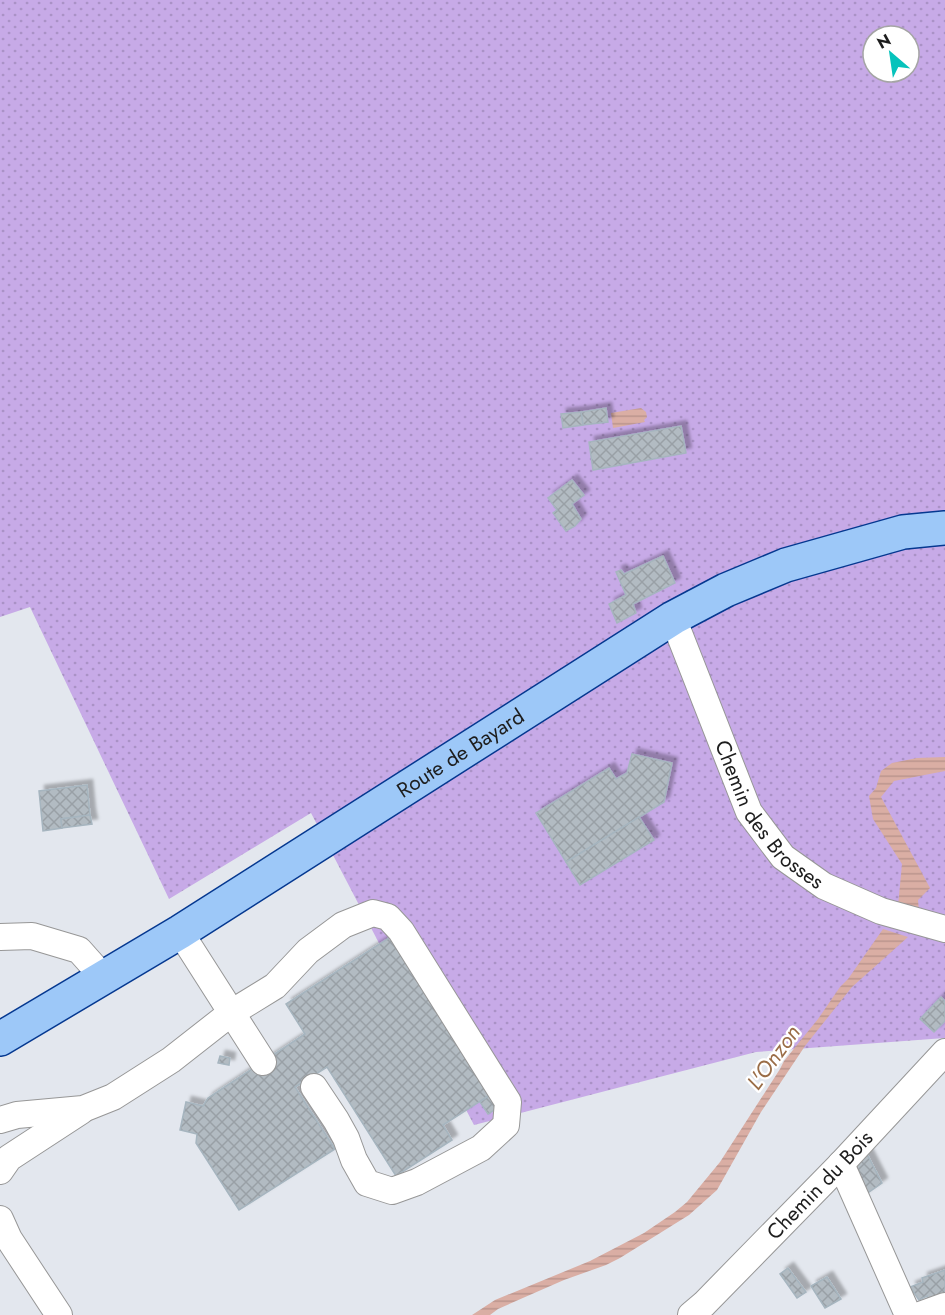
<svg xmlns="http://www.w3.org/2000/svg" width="945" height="1315" font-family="Jost,sans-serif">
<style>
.grass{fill:url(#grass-dots);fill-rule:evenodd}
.water{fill:url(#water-rules)}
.building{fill:url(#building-cross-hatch);stroke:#a6b5bf;stroke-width:1.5;filter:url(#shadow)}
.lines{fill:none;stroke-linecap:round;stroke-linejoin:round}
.minor-casing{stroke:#979797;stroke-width:28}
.major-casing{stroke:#053890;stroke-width:36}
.minor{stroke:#fff;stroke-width:26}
.major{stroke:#9dc8f8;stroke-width:33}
.labels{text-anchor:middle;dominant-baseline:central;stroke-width:4.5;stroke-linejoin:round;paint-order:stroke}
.street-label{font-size:21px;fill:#1d1d1d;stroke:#fff}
.water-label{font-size:22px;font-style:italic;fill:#9a6d47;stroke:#fff}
</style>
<defs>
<pattern id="grass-dots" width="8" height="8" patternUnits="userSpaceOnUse" patternTransform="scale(1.5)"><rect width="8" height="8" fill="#c7aae7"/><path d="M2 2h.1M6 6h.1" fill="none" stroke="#aa92c6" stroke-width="1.8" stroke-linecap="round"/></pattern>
<pattern id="water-rules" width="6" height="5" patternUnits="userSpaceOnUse" patternTransform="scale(1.5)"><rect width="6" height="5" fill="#daaea4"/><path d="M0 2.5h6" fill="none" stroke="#bb958d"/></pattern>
<pattern id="building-cross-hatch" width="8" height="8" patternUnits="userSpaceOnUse" patternTransform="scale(1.5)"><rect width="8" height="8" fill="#b2bbc2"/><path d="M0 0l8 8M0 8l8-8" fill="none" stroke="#99a0a6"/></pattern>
<filter id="shadow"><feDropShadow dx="5.5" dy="-5.5" stdDeviation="1.5" flood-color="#0004"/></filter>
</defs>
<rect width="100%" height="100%" fill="#e3e7ee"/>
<!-- grass -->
<path class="grass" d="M0 0H945V1038L756 1052 474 1125 311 813 169 899 30 607 0 617ZM873 36H909V72H873Z"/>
<!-- water -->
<g class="water">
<polygon points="641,408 646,412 647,417 644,420 645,422 613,428 611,413"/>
<polygon points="945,757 945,771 894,781 881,797 930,888 918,900 919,911 898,906 902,864 873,819 869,796 876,788 881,771 892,763 917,758"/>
<polygon points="883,929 908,937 852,987 805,1046 761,1112 717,1190 689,1215 620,1258 606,1265 564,1280 498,1309 490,1315 472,1315 495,1300 590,1261 644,1233 675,1212 687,1202 720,1162 780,1069 784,1061 818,1019 840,987 848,979"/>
</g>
<!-- building -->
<g class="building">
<polygon points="606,408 608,422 583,425 581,412"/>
<polygon points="581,412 583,425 563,428 561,414"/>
<polygon points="681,426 686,453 593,470 589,442"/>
<polygon points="572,480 584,495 572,504 581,519 575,526 566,531 553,513 557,510 548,498"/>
<polygon points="663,556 675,583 633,604 636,613 617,623 609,604 626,595 616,572 621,570 624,574"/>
<polygon points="632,754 672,763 664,802 566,862 536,813 609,768 616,779 627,773"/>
<polygon points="87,785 90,815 61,819 62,828 43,831 39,791"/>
<polygon points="90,815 92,824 62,828 61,819"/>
<polygon points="639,817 654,840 580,885 566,862"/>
<polygon points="395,934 496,1091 443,1125 452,1140 396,1176 327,1067 295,1087 335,1149 239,1210 196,1143 197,1134 180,1130 186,1102 203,1106 208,1098 305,1034 286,1004"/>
<polygon points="941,997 945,1001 945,1021 934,1032 920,1019"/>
<polygon points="220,1056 230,1058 229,1065 218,1063"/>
<polygon points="496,1091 504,1104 488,1114 480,1102"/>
<polygon points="867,1154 882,1183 862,1197 846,1168"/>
<polygon points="788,1268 806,1292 797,1298 780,1274"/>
<polygon points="945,1270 945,1301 930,1306 927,1296 919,1300 910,1287 923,1282 922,1278"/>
<polygon points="827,1277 841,1299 825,1308 811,1286"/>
</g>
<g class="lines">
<defs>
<g id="minor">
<path id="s1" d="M673 618 749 812 783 857 824 886 881 911 945 929"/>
<polyline points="180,932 263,1062"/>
<polyline points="0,937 32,936 79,950 103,977"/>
<polyline points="0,1120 17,1115 83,1109 113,1097 171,1060 231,1013 275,986 308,951 343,925 373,913 388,917 401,931 508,1102 506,1125 481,1148 417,1182 392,1191 367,1183 354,1160 346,1138 336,1120 314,1087"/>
<polyline points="841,1164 908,1315"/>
<polyline points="0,1171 9,1158 81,1111"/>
<polyline points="0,1219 9,1239 59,1315"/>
<path id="s2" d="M691 1315 704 1304 841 1164 945 1052"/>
<polyline points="920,1315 945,1306"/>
</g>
<g id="major">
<path id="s3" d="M0 1039 180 932 673 618 726 590 786 565 903 532 945 528"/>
</g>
</defs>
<!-- minor casing -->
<use href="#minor" class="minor-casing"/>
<!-- major casing -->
<use href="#major" class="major-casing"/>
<!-- minor -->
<use href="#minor" class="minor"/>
<!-- major -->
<use href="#major" class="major"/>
</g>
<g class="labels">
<!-- street labels -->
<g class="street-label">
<text stroke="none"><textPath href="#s3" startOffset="542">Route de Bayard</textPath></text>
<text stroke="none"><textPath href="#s1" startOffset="222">Chemin des Brosses</textPath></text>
<text stroke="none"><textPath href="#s2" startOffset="183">Chemin du Bois</textPath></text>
</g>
<!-- water labels -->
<g class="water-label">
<text transform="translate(773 1057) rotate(-54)">L'Onzon</text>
</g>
</g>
<!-- north arrow -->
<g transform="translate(891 54) rotate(331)"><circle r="28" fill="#ffffff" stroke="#a5a5a5" stroke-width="1.5"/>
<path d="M0-4.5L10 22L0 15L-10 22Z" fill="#07c3bc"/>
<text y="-9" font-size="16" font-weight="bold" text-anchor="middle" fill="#1d1d1d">N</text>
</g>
</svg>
